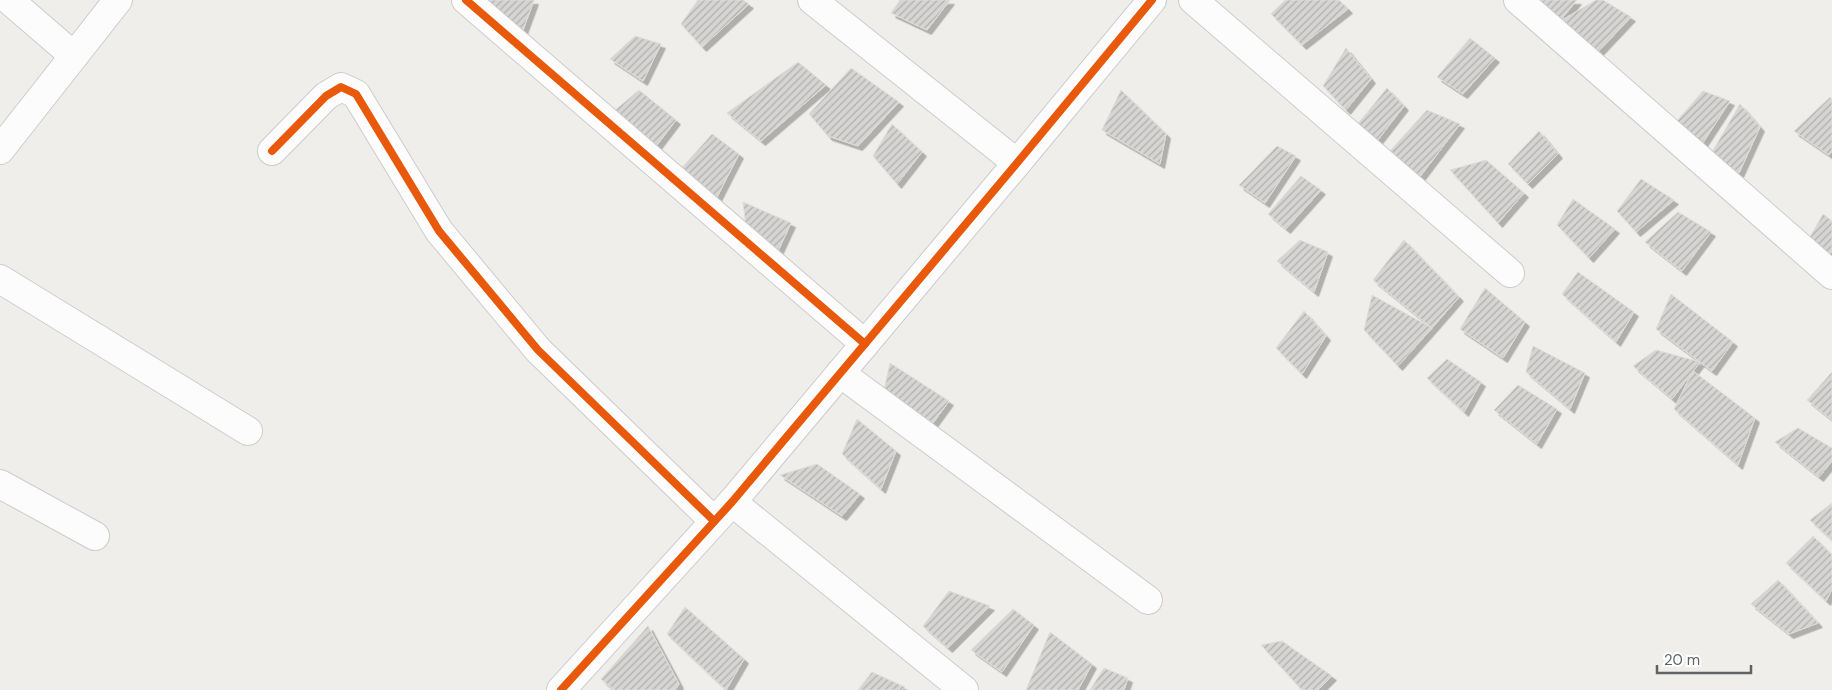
<svg xmlns="http://www.w3.org/2000/svg" width="1832" height="690" font-family="'DM Sans',sans-serif">
<style>
.building{fill:url(#building-hatch);stroke:#deddd9;filter:url(#shadow)}
.lines{fill:none;stroke-linecap:round;stroke-linejoin:round}
.street-casing{stroke:#cbcccc;stroke-width:30}
.street{stroke:#fdfcfc;stroke-width:28}
.cycleway-casing{stroke:#fff;stroke-width:11}
.cycleway{stroke:#e8590c;stroke-width:8}
</style>
<defs>
<pattern id="building-hatch" width="6" height="6" patternUnits="userSpaceOnUse" patternTransform="scale(1.25)"><rect width="6" height="6" fill="#d6d5d3"/><path d="M-1 1l2-2M0 6l6-6M5 7l2-2" fill="none" stroke="#b1b0af"/></pattern>
<filter id="shadow"><feDropShadow dx="4.5" dy="4.5" stdDeviation="0" flood-color="#0004"/></filter>
</defs>
<rect width="100%" height="100%" fill="#efeeea"/>
<!-- building -->
<g class="building">
<polygon points="485,0 534,0 523,30"/>
<polygon points="698,0 743,0 749,4 702,47 681,24"/>
<polygon points="900,0 950,0 927,30 891,13"/>
<polygon points="1285,0 1339,0 1348,9 1302,45 1271,14"/>
<polygon points="1533,0 1577,0 1559,22"/>
<polygon points="1596,0 1603,0 1631,17 1597,53 1559,22"/>
<polygon points="635,36 661,44 643,81 610,59"/>
<polygon points="1470,38 1495,58 1463,94 1437,77"/>
<polygon points="1346,48 1371,79 1346,110 1323,86"/>
<polygon points="798,62 826,85 761,141 727,113"/>
<polygon points="851,68 899,102 858,146 828,136 809,114"/>
<polygon points="1387,88 1404,106 1377,141 1357,125"/>
<polygon points="639,90 676,120 657,145 614,111"/>
<polygon points="1121,90 1166,134 1160,164 1102,130"/>
<polygon points="1703,91 1730,101 1702,144 1676,122"/>
<polygon points="1830,97 1832,99 1832,151 1829,155 1794,131"/>
<polygon points="1740,104 1760,127 1739,173 1711,154"/>
<polygon points="1427,110 1460,124 1419,178 1390,151"/>
<polygon points="892,124 922,152 897,184 873,156"/>
<polygon points="1539,131 1558,154 1528,184 1508,164"/>
<polygon points="712,134 739,154 717,197 679,171"/>
<polygon points="1277,146 1296,156 1265,203 1239,185"/>
<polygon points="1486,160 1524,193 1498,223 1450,170"/>
<polygon points="1301,176 1321,190 1286,229 1268,214"/>
<polygon points="1641,179 1674,200 1636,232 1617,211"/>
<polygon points="1573,199 1615,229 1589,258 1557,225"/>
<polygon points="743,202 791,223 778,251 746,227"/>
<polygon points="1678,212 1711,232 1682,271 1645,242"/>
<polygon points="1823,214 1832,221 1832,251 1829,255 1810,237"/>
<polygon points="1300,240 1328,252 1314,292 1277,261"/>
<polygon points="1404,240 1459,297 1432,328 1373,280"/>
<polygon points="1578,272 1634,312 1616,342 1562,294"/>
<polygon points="1485,288 1525,322 1503,358 1460,329"/>
<polygon points="1671,294 1733,342 1712,371 1656,329"/>
<polygon points="1372,295 1432,328 1398,366 1364,330"/>
<polygon points="1304,311 1326,336 1302,374 1276,348"/>
<polygon points="1533,346 1585,373 1570,409 1526,372"/>
<polygon points="1656,350 1700,362 1672,399 1633,366"/>
<polygon points="1447,359 1481,382 1464,412 1427,378"/>
<polygon points="890,363 949,401 933,423 884,390"/>
<polygon points="1693,371 1755,418 1738,465 1674,409"/>
<polygon points="1832,372 1832,420 1807,400"/>
<polygon points="1518,385 1557,409 1537,444 1494,410"/>
<polygon points="857,419 896,451 881,489 842,454"/>
<polygon points="1798,428 1832,448 1832,461 1819,477 1775,442"/>
<polygon points="817,464 860,494 842,516 780,475"/>
<polygon points="1832,503 1832,540 1810,520"/>
<polygon points="1813,536 1832,555 1832,589 1826,601 1786,563"/>
<polygon points="1778,580 1818,623 1789,634 1751,604"/>
<polygon points="949,591 990,606 948,648 923,626"/>
<polygon points="685,607 744,659 726,690 667,634"/>
<polygon points="1013,609 1034,625 1002,672 971,650"/>
<polygon points="648,626 679,684 675,690 614,690 601,679"/>
<polygon points="1050,632 1092,664 1078,690 1026,690"/>
<polygon points="1282,641 1332,676 1318,690 1302,690 1261,645"/>
<polygon points="1104,668 1128,678 1124,690 1090,690"/>
<polygon points="872,672 905,687 902,690 858,690"/>
</g>
<g class="lines">
<defs>
<g id="street">
<polyline points="9,0 74,56"/>
<polyline points="466,0 865,344"/>
<polyline points="812,0 1017,163"/>
<polyline points="1193,0 1510,273"/>
<polyline points="1518,0 1832,275"/>
<polyline points="0,150 118,0"/>
<polyline points="272,151 326,96 341,87 356,94 439,231 538,350 714,521"/>
<polyline points="0,279 248,431"/>
<polyline points="840,373 1148,600"/>
<polyline points="0,484 95,536"/>
<polyline points="732,502 964,690"/>
<polyline points="561,690 732,502 1017,163 1152,0"/>
</g>
</defs>
<!-- street casing -->
<use href="#street" class="street-casing"/>
<!-- street -->
<use href="#street" class="street"/>
<defs>
<g id="cycleway">
<polyline points="466,0 865,344"/>
<polyline points="272,151 326,96 341,87 356,94 439,231 538,350 714,521"/>
<polyline points="561,690 732,502 1017,163 1152,0"/>
</g>
</defs>
<!-- cycleway casing -->
<use href="#cycleway" class="cycleway-casing"/>
<!-- cycleway -->
<use href="#cycleway" class="cycleway"/>
</g>
<!-- scale -->
<path d="M1657 665v8h94v-8" fill="none" stroke="#5f6368" stroke-width="2.5"/>
<text x="1664" y="665" font-size="15" fill="#5f6368" stroke="#ffffff" stroke-width="4" paint-order="stroke">20 m</text>
</svg>
